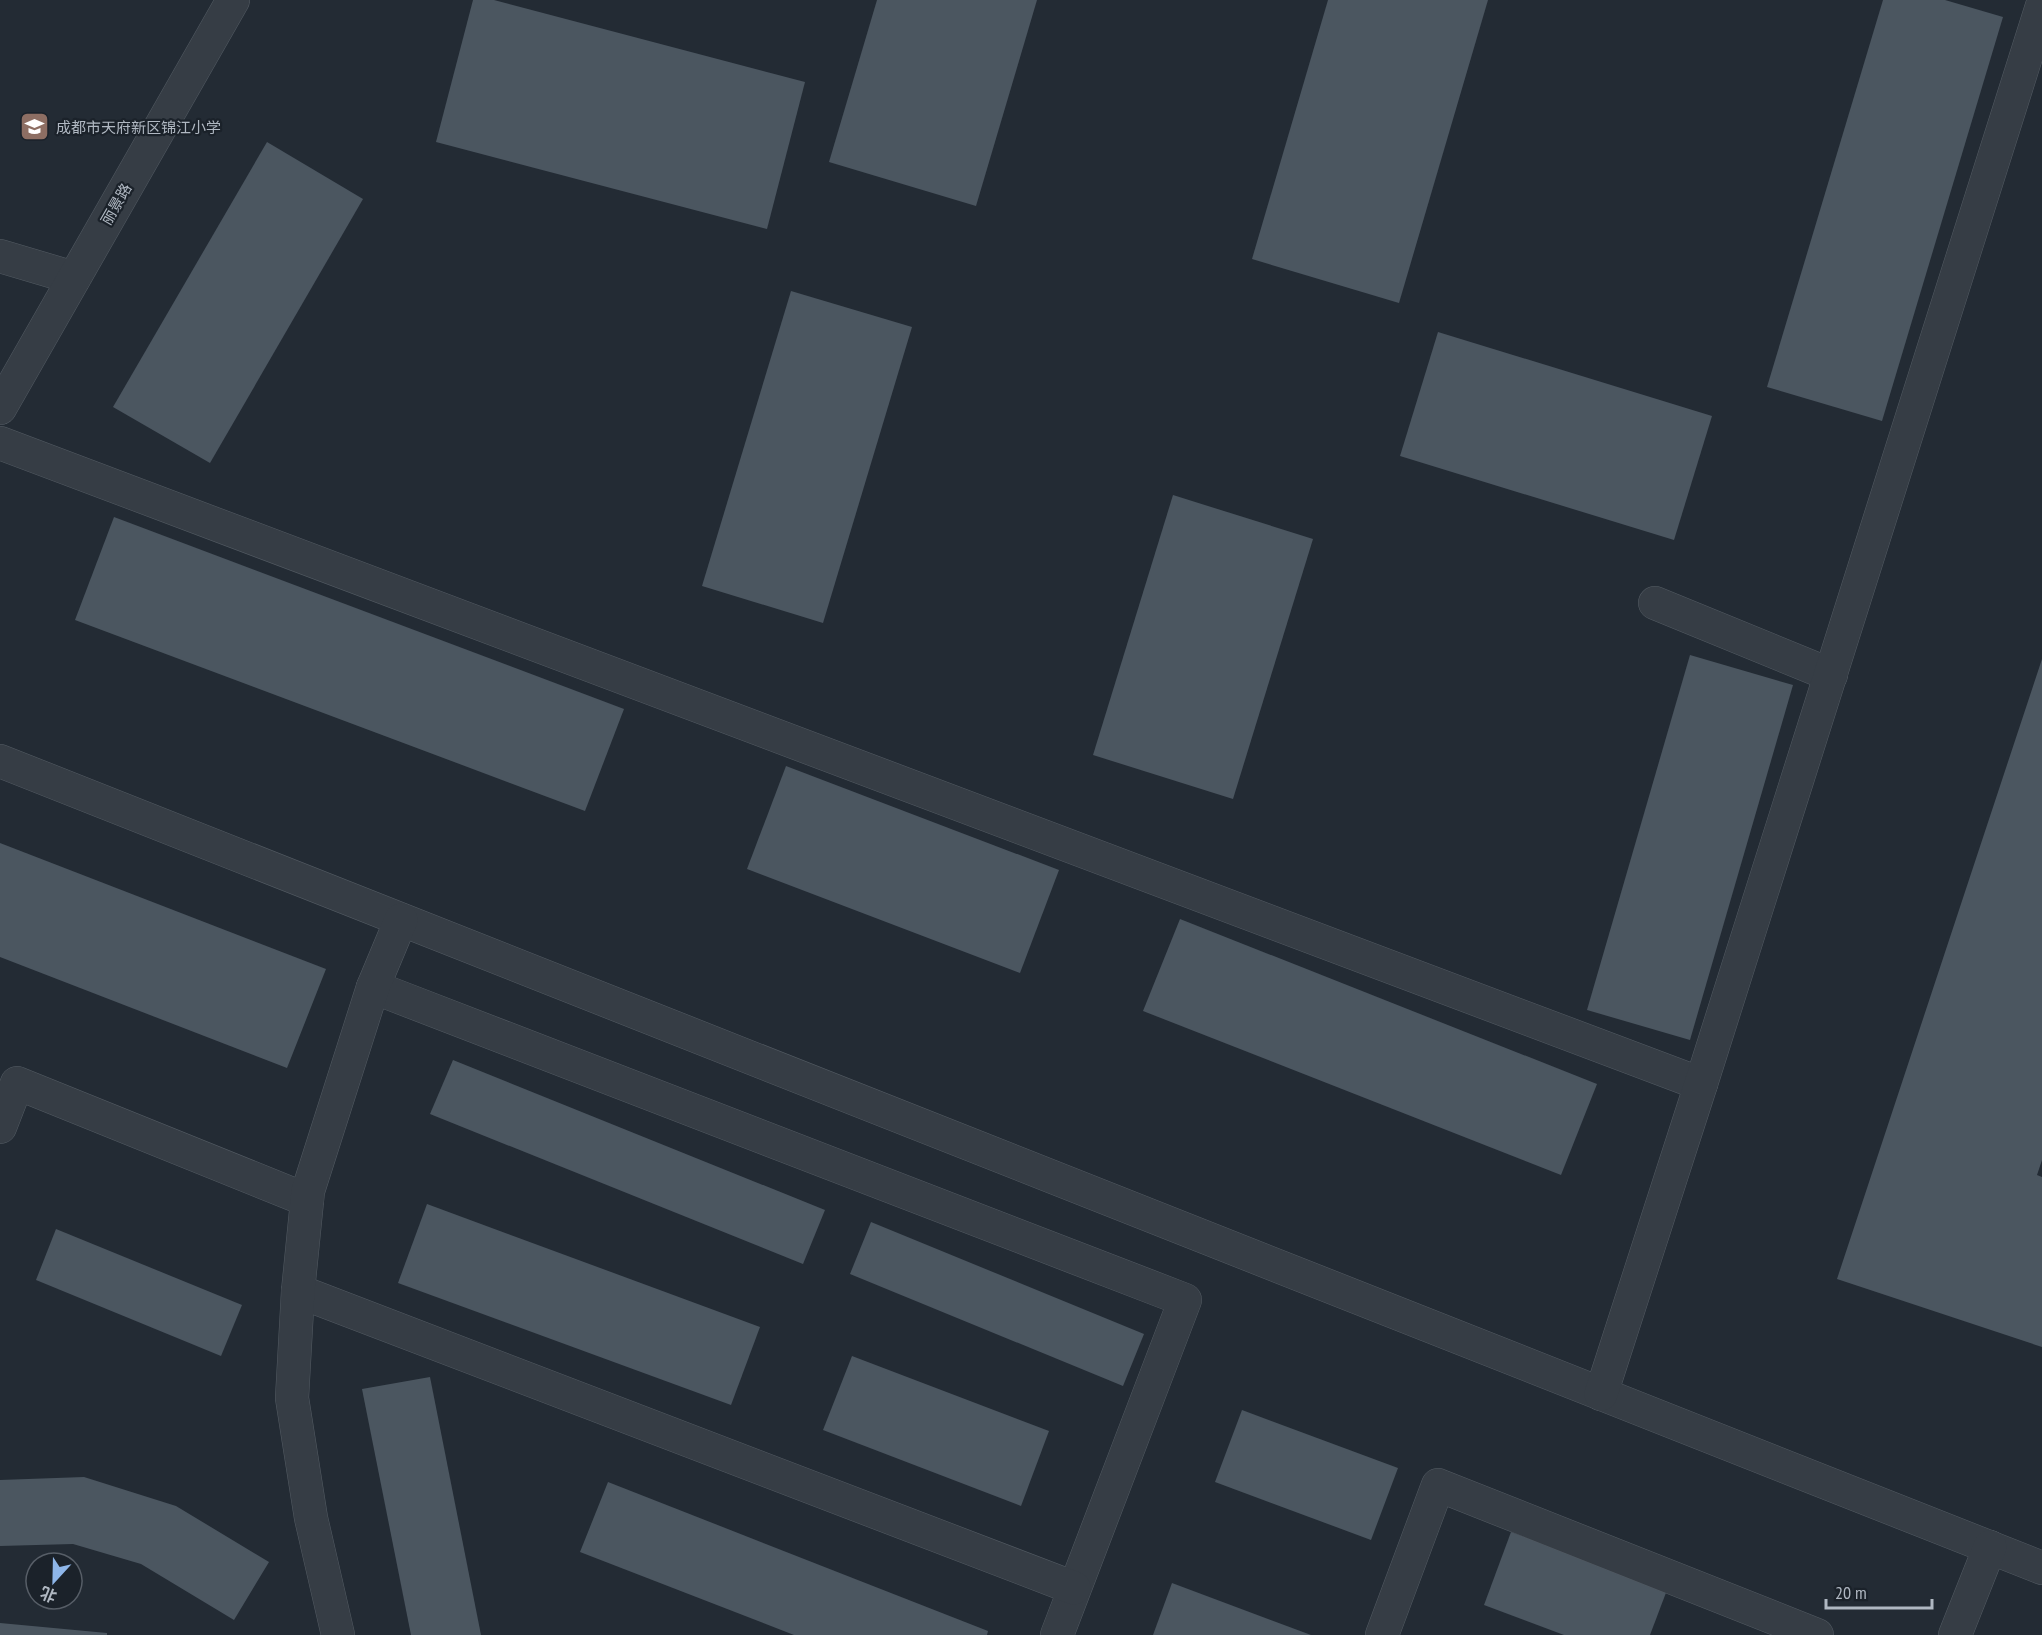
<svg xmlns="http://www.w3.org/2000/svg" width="2042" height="1635" font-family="'PT Sans Narrow','Noto Sans SC',sans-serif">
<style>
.building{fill:#4b5660}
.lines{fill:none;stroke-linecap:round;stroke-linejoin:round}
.minor-casing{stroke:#535b63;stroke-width:34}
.minor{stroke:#363d45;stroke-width:33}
.labels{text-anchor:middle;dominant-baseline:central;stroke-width:4.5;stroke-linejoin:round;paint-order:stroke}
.poi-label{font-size:15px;fill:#b0b8c2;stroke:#1b222a;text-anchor:start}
.street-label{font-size:15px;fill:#b0b8c2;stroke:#1b222a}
</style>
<rect width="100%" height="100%" fill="#232b34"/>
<!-- building -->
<g class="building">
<polygon points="473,0 494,0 805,82 767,229 436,142"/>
<polygon points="877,0 1037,0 976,206 829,162"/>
<polygon points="1328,0 1488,0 1399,303 1252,259"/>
<polygon points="1883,0 1945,0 2003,17 1882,421 1767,387"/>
<polygon points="267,142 363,199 210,463 113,407"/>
<polygon points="791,291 912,327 823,623 702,586"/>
<polygon points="1438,332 1712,416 1674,540 1400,456"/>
<polygon points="1173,495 1313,539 1233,799 1093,755"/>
<polygon points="114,517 624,709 585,811 75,620"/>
<polygon points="1690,655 1793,685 1690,1040 1587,1010"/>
<polygon points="2042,659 2042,1160 2037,1175 2042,1177 2042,1347 1837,1279"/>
<polygon points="786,766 1059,870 1020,973 747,869"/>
<polygon points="0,843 326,969 287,1068 0,957"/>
<polygon points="1180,919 1597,1084 1561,1175 1143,1011"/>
<polygon points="453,1060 825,1210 803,1264 430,1114"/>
<polygon points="427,1204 760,1327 731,1405 398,1283"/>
<polygon points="871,1222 1144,1334 1123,1386 850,1274"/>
<polygon points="56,1229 242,1305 221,1356 36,1280"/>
<polygon points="852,1356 1049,1431 1021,1506 823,1430"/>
<polygon points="430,1377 481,1635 411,1635 362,1389"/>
<polygon points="1242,1410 1398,1468 1371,1540 1215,1482"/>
<polygon points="84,1477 176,1506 269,1562 234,1620 141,1564 73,1544 0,1546 0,1480"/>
<polygon points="608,1482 988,1631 987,1635 794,1635 580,1552"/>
<polygon points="1511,1532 1667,1590 1650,1635 1564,1635 1484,1605"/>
<polygon points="1172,1583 1311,1635 1153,1635"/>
<polygon points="0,1623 107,1633 107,1635 0,1635"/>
</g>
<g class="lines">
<defs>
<g id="minor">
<polyline points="0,256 74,278"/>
<polyline points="0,408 233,0"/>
<polyline points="0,443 1701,1084"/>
<polyline points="1655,603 1831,675"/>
<polyline points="0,761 2042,1568"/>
<polyline points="373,987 1185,1300 1057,1635"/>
<polyline points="0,1127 17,1083 307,1200"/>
<polyline points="298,1291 1074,1588"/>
<polyline points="1601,1394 1701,1084 2042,6"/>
<polyline points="338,1635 311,1518 292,1398 298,1291 308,1191 373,987 401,920"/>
<polyline points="1382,1635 1438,1485 1817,1635"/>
<polyline points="1955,1635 1990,1547"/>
</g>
</defs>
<!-- minor casing -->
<use href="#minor" class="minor-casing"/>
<!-- minor -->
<use href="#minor" class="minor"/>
</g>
<!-- icons -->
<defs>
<symbol id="school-square" viewBox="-11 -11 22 22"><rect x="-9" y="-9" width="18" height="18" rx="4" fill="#8d6e63" stroke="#1b222a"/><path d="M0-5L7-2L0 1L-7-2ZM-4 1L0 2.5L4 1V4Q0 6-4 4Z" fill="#fff"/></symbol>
</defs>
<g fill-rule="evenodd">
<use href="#school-square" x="18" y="110" width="33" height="33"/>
</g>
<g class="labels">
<!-- poi labels -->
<g class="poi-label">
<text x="56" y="127">成都市天府新区锦江小学</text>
</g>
<!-- street labels -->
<g class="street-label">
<text transform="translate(116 204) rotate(-60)">丽景路</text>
</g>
</g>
<!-- north arrow -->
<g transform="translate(54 1581) rotate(202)"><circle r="28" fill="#1b222a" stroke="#575e67" stroke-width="1.5"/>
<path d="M0-4.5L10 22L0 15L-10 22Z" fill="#8eb6e9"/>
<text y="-9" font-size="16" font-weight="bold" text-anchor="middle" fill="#b0b8c2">北</text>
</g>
<!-- scale -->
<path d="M1826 1599v9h106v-9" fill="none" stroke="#b0b8c2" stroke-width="3"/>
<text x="1835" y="1599" font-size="18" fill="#b0b8c2" stroke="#1b222a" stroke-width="4.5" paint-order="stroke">20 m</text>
</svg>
